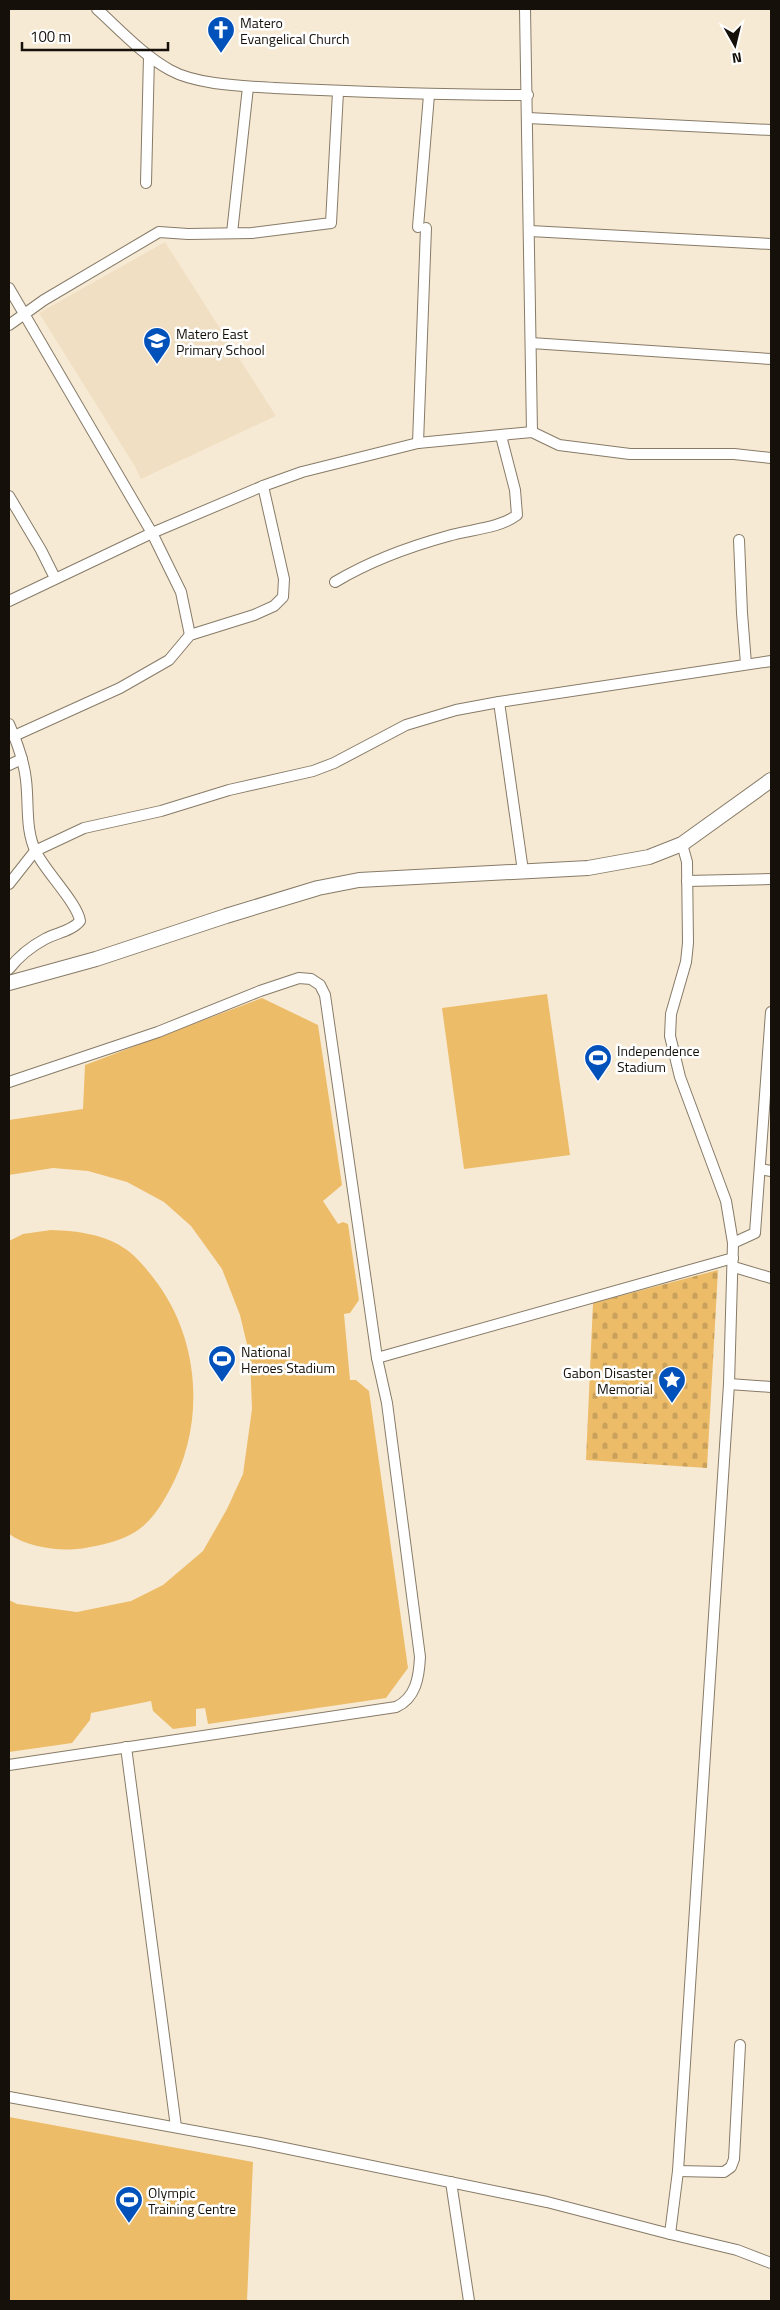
<svg xmlns="http://www.w3.org/2000/svg" width="780" height="2310" font-family="'Titillium Web',sans-serif">
<style>
.built{fill:#f1dfc3}
.cemetery{fill:url(#cemetery-stones)}
.green{fill:#edbc69}
.lines{fill:none;stroke-linecap:round;stroke-linejoin:round}
.street-casing{stroke:#877b68;stroke-width:12}
.secondary-casing{stroke:#877b68;stroke-width:16}
.street{stroke:#fff;stroke-width:10}
.secondary{stroke:#fff;stroke-width:14}
.labels{text-anchor:middle;dominant-baseline:central;stroke-width:5;stroke-linejoin:round;paint-order:stroke}
.poi-label{font-size:14px;fill:#15110a;stroke:#fff;text-anchor:start}
</style>
<defs>
<pattern id="cemetery-stones" width="16" height="16" patternUnits="userSpaceOnUse" patternTransform="scale(1.25)"><rect width="16" height="16" fill="#edbc69"/><path d="M2 7V4a2 2 0 0 1 4 0v3zM10 15v-3a2 2 0 0 1 4 0v3z" fill="#caa15a"/></pattern>
</defs>
<rect width="100%" height="100%" fill="#f7ead4"/>
<!-- built -->
<polygon class="built" points="165,242 276,416 141,479 134,465 39,313"/>
<!-- cemetery -->
<polygon class="cemetery" points="718,1270 707,1468 586,1460 593,1303"/>
<!-- green -->
<g class="green">
<polygon points="547,994 570,1155 464,1169 442,1008"/>
<polygon points="262,998 318,1025 342,1185 323,1201 338,1224 343,1222 348,1224 359,1300 350,1313 344,1314 350,1380 356,1380 369,1391 408,1668 386,1698 208,1724 205,1708 196,1709 196,1726 173,1729 153,1711 151,1701 91,1713 90,1720 72,1743 9,1752 9,1600 17,1604 77,1612 131,1601 163,1585 203,1551 227,1509 243,1474 252,1409 250,1357 240,1315 222,1269 191,1226 164,1202 127,1182 88,1171 53,1168 9,1175 9,1120 83,1109 85,1065"/>
<path d="M51 1230C78 1231 105 1234 127 1250 139 1259 149 1272 158 1284 201 1344 205 1427 169 1491 161 1506 150 1523 135 1532 120 1541 103 1545 85 1548 62 1552 29 1548 9 1534V1241L23 1234Z"/>
<polygon points="9,2117 253,2162 247,2301 9,2301"/>
</g>
<g class="lines">
<defs>
<g id="street">
<path d="M97 9C120 30 143 55 170 70 197 85 243 86 274 88 359 92 443 95 528 95"/>
<polyline points="525,9 532,432"/>
<polyline points="528,118 771,130"/>
<polyline points="146,183 149,56"/>
<polyline points="418,227 429,95"/>
<polyline points="530,231 771,244"/>
<polyline points="232,233 248,87"/>
<polyline points="9,288 152,533 181,592 190,635"/>
<polyline points="9,325 44,300 159,232 188,234 252,233 331,223 338,92"/>
<polyline points="531,343 771,359"/>
<polyline points="418,443 426,228"/>
<polyline points="9,496 41,550 55,578"/>
<polyline points="739,540 742,613 746,664"/>
<path d="M335 582C370 561 408 547 448 536 471 529 498 529 517 515L515 490 501 436"/>
<polyline points="9,601 152,533 263,486 302,472 418,443 532,432 559,445 630,454 734,454 771,458"/>
<polyline points="499,702 523,871"/>
<path d="M9 724C17 742 24 761 26 780 29 804 25 830 36 852 45 871 78 904 80 921 72 931 56 933 45 939 30 947 19 956 9 969"/>
<polyline points="14,736 120,688 169,660 190,635 254,615 274,606 283,597 284,579 263,486"/>
<polyline points="9,765 22,759"/>
<polyline points="687,881 771,879"/>
<polyline points="9,884 35,851 84,828 161,811 229,790 313,771 334,763 406,725 456,710 499,702 771,661"/>
<path d="M9 1082 158 1032 260 991 299 978 311 979 320 985 325 995 377 1358 387 1403 420 1657C419 1677 416 1698 396 1707L9 1765"/>
<polyline points="760,1169 771,1171"/>
<polyline points="733,1243 755,1233 771,1012"/>
<polyline points="734,1267 771,1278"/>
<polyline points="377,1358 733,1258"/>
<polyline points="729,1384 771,1387"/>
<polyline points="126,1747 176,2127"/>
<polyline points="9,2097 260,2143 547,2202 670,2234 678,2171 729,1384 733,1243 726,1201 680,1077 670,1036 671,1014 686,962 688,943 687,862 682,844"/>
<polyline points="678,2171 724,2172 731,2167 734,2159 740,2045"/>
<polyline points="451,2182 469,2301"/>
<polyline points="670,2234 737,2250 771,2263"/>
</g>
<polyline id="secondary" points="9,983 96,959 226,916 318,888 359,880 588,868 649,857 682,844 771,780"/>
</defs>
<!-- street casing -->
<use href="#street" class="street-casing"/>
<!-- secondary casing -->
<use href="#secondary" class="secondary-casing"/>
<!-- street -->
<use href="#street" class="street"/>
<!-- secondary -->
<use href="#secondary" class="secondary"/>
</g>
<!-- icons -->
<defs>
<symbol id="church-pin" viewBox="-11 -11 22 30"><path d="M0 17L-7.5 6A9.5 9.5 0 1 1 7.5 6Z" fill="#0151ba" stroke="#fff"/><path d="M-1.2-6h2.4v3.5h3.3v2.4h-3.3V6h-2.4V-.1h-3.3v-2.4h3.3Z" fill="#fff"/></symbol>
<symbol id="school-pin" viewBox="-11 -11 22 30"><path d="M0 17L-7.5 6A9.5 9.5 0 1 1 7.5 6Z" fill="#0151ba" stroke="#fff"/><path d="M0-5L7-2L0 1L-7-2ZM-4 1L0 2.5L4 1V4Q0 6-4 4Z" fill="#fff"/></symbol>
<symbol id="stadium-pin" viewBox="-11 -11 22 30"><path d="M0 17L-7.5 6A9.5 9.5 0 1 1 7.5 6Z" fill="#0151ba" stroke="#fff"/><path d="M0-5a6.5 5 0 1 0 0 10a6.5 5 0 1 0 0-10ZM-3.5-1.8h7v3.6h-7Z" fill="#fff"/></symbol>
<symbol id="sight-pin" viewBox="-11 -11 22 30"><path d="M0 17L-7.5 6A9.5 9.5 0 1 1 7.5 6Z" fill="#0151ba" stroke="#fff"/><path d="M0-6L1.8-2.2L6-1.7L2.9 1.2L3.7 5.4L0 3.3L-3.7 5.4L-2.9 1.2L-6-1.7L-1.8-2.2Z" fill="#fff"/></symbol>
</defs>
<g fill-rule="evenodd">
<use href="#church-pin" x="205" y="14" width="32" height="43"/>
<use href="#school-pin" x="141" y="325" width="32" height="43"/>
<use href="#stadium-pin" x="582" y="1042" width="32" height="43"/>
<use href="#stadium-pin" x="206" y="1343" width="32" height="43"/>
<use href="#sight-pin" x="656" y="1364" width="32" height="43"/>
<use href="#stadium-pin" x="113" y="2184" width="32" height="43"/>
</g>
<g class="labels">
<!-- poi labels -->
<g class="poi-label">
<text x="240" y="22">Matero<tspan x="240" dy="16">Evangelical Church</tspan></text>
<text x="176" y="333">Matero East<tspan x="176" dy="16">Primary School</tspan></text>
<text x="617" y="1050">Independence<tspan x="617" dy="16">Stadium</tspan></text>
<text x="241" y="1351">National<tspan x="241" dy="16">Heroes Stadium</tspan></text>
<text x="653" y="1372" text-anchor="end">Gabon Disaster<tspan x="653" dy="16">Memorial</tspan></text>
<text x="148" y="2192">Olympic<tspan x="148" dy="16">Training Centre</tspan></text>
</g>
</g>
<!-- border -->
<rect width="780" height="2310" fill="none" stroke="#15110a" stroke-width="20"/>
<!-- north arrow -->
<g transform="translate(735 45) rotate(172)" stroke="#ffffff" stroke-width="4" paint-order="stroke">
<path d="M0-4L9 19L0 12L-9 19Z" fill="#15110a"/>
<text y="-8" font-size="14" font-weight="bold" text-anchor="middle" fill="#15110a">N</text>
</g>
<!-- scale -->
<path d="M22 42v8h146v-8" fill="none" stroke="#15110a" stroke-width="2.5"/>
<text x="30" y="42" font-size="15" fill="#15110a" stroke="#ffffff" stroke-width="4" paint-order="stroke">100 m</text>
</svg>
